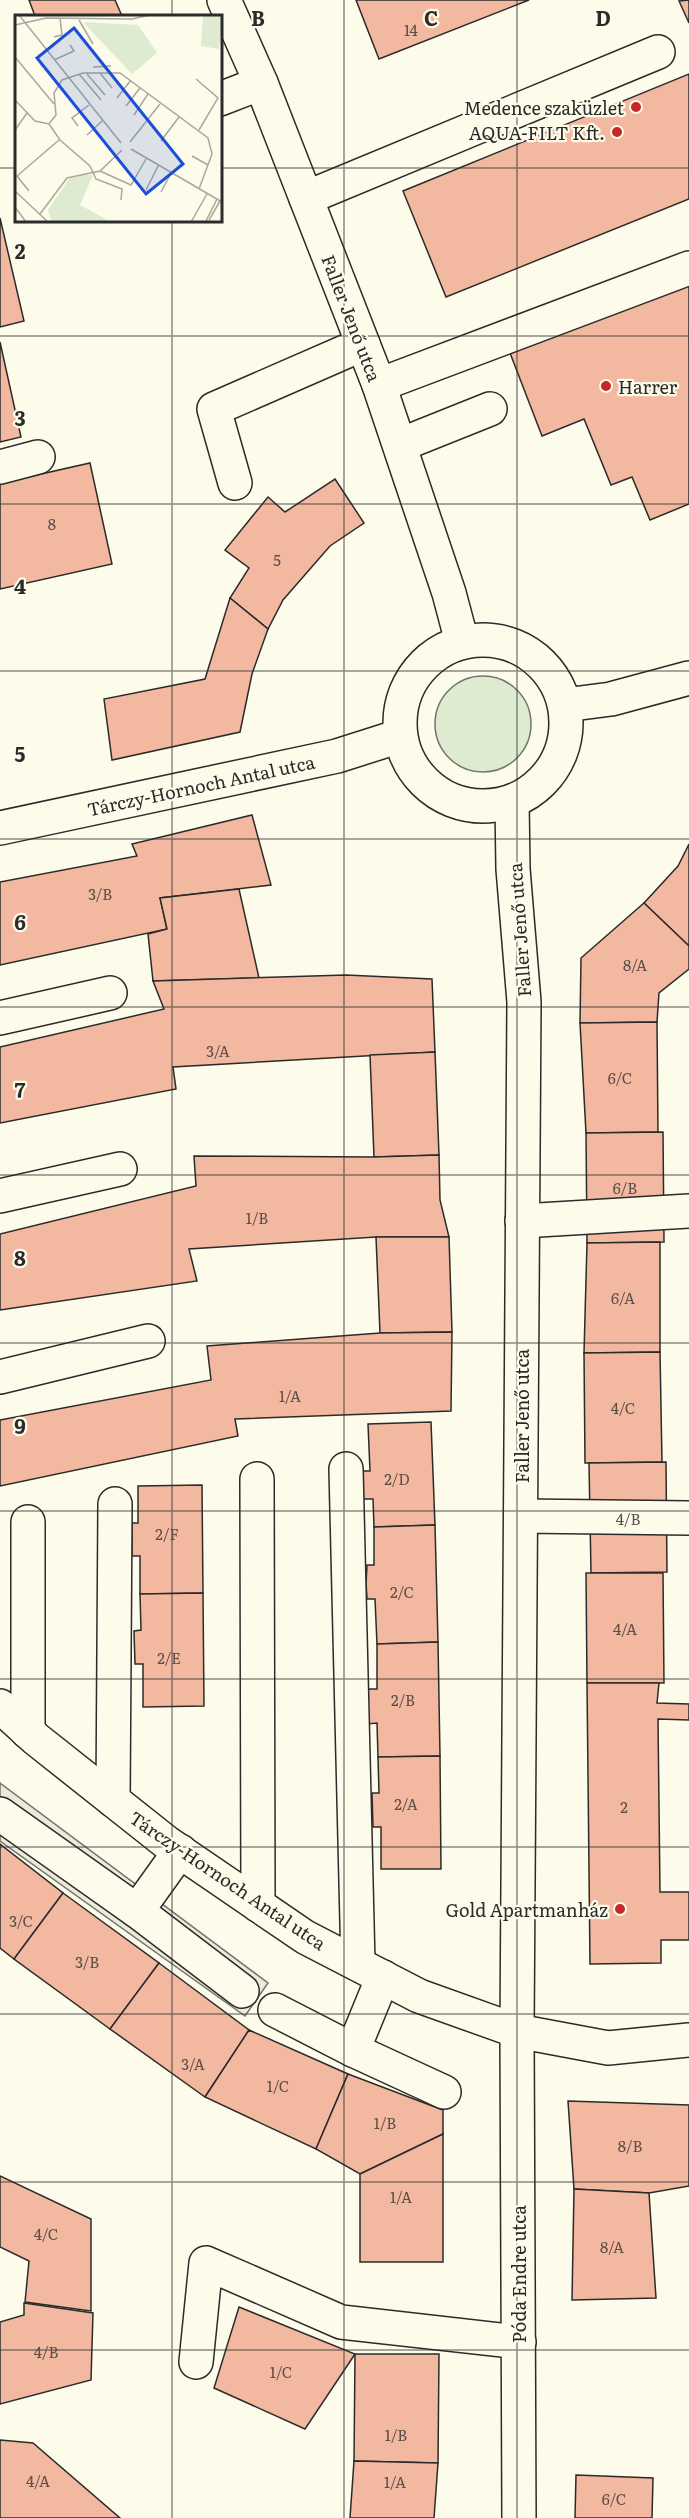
<svg xmlns="http://www.w3.org/2000/svg" width="689" height="2518" font-family="Literata,serif">
<style>
.green{fill:#deebd1;stroke:#74746e;stroke-width:1.5}
.parking{fill:#eceadb;stroke:#74746e;stroke-width:1.5}
.building{fill:#f2b8a0;stroke:#2b2b2b;stroke-width:1.5}
.lines{fill:none;stroke-linecap:round;stroke-linejoin:round}
.minor-casing{stroke:#2b2b2b;stroke-width:36}
.minor{stroke:#fdfbea;stroke-width:33}
.grid{fill:none;stroke:#2b2b2b;stroke-width:1.5;stroke-opacity:0.55}
.poi-dot{fill:#c62828;stroke:#fdfbea;stroke-width:2}
.labels{text-anchor:middle;dominant-baseline:central;stroke-width:4.5;stroke-linejoin:round;paint-order:stroke}
.number-label{font-size:15px;fill:#5d4e48}
.poi-label{font-size:18px;fill:#2b2b2b;stroke:#fdfbea;text-anchor:end}
.street-label{font-size:18px;fill:#2b2b2b;stroke:#fdfbea}
.inset-road{fill:none;stroke:#a9a89e;stroke-width:1.5}
.view{fill:#1d4ed8;fill-opacity:0.15;stroke:#1d4ed8;stroke-width:3}
.inset-edge{fill:none;stroke:#2b2b2b;stroke-width:3}
.grid-label{font-size:20px;text-anchor:middle;font-weight:bold;fill:#2b2b2b;stroke:#fdfbea;stroke-width:4.5;stroke-linejoin:round;paint-order:stroke}
</style>
<rect width="100%" height="100%" fill="#fdfbea"/>
<!-- green -->
<circle class="green" cx="483" cy="724" r="48"/>
<!-- parking -->
<polygon class="parking" points="0,1783 268,1983 245,2016 0,1841"/>
<!-- building -->
<g class="building">
<polygon points="29,0 115,0 122,16 35,16"/>
<polygon points="356,0 529,0 379,59"/>
<polygon points="689,0 689,23 679,1"/>
<polygon points="689,74 689,199 446,297 403,191"/>
<polygon points="0,218 24,321 0,327"/>
<polygon points="689,282 689,504 650,520 632,477 611,485 584,419 542,436 510,353"/>
<polygon points="0,342 21,437 0,442"/>
<polygon points="90,463 112,564 0,589 0,480 1,483"/>
<polygon points="335,479 364,523 330,546 283,600 268,629 230,598 249,568 225,550 268,497 285,512"/>
<polygon points="230,598 268,629 252,674 240,732 112,760 104,699 205,679"/>
<polygon points="252,815 271,885 160,898 167,929 0,965 0,882 137,856 132,844"/>
<polygon points="689,844 689,946 644,903 678,866"/>
<polygon points="239,889 259,978 153,981 148,934 167,929 160,898"/>
<polygon points="644,903 689,946 689,969 659,993 657,1022 580,1023 581,958"/>
<polygon points="346,975 432,979 435,1052 173,1067 176,1089 0,1123 0,1047 164,1009 153,981"/>
<polygon points="657,1022 658,1132 586,1133 580,1023"/>
<polygon points="435,1052 439,1155 374,1157 370,1055"/>
<polygon points="663,1132 664,1242 587,1243 586,1133"/>
<polygon points="439,1155 440,1200 449,1237 376,1237 189,1249 197,1281 0,1310 0,1234 196,1186 194,1156 374,1157"/>
<polygon points="376,1237 449,1237 452,1332 380,1333"/>
<polygon points="660,1242 660,1352 584,1353 587,1243"/>
<polygon points="452,1332 451,1411 235,1419 238,1436 0,1486 0,1420 211,1380 207,1346 380,1333"/>
<polygon points="660,1352 662,1462 585,1463 584,1353"/>
<polygon points="431,1422 435,1525 374,1527 373,1499 363,1499 362,1471 370,1471 368,1424"/>
<polygon points="666,1462 667,1572 591,1573 589,1463"/>
<polygon points="202,1485 203,1593 140,1594 140,1556 132,1556 132,1523 138,1523 138,1486"/>
<polygon points="435,1525 438,1642 377,1644 375,1599 367,1599 366,1583 367,1565 374,1565 374,1527"/>
<polygon points="586,1573 663,1573 664,1683 587,1683"/>
<polygon points="203,1593 204,1706 143,1707 143,1664 135,1664 134,1631 141,1630 140,1594"/>
<polygon points="438,1642 440,1756 378,1757 377,1723 367,1724 366,1689 377,1689 377,1644"/>
<polygon points="587,1683 659,1683 657,1703 689,1704 689,1720 658,1719 660,1892 689,1892 689,1940 661,1940 661,1963 590,1964"/>
<polygon points="440,1756 441,1869 381,1869 381,1827 373,1827 372,1793 379,1793 378,1757"/>
<polygon points="0,1844 63,1893 14,1959 0,1948"/>
<polygon points="63,1893 159,1963 110,2029 14,1959"/>
<polygon points="159,1963 249,2030 205,2097 110,2029"/>
<polygon points="249,2030 348,2074 316,2149 205,2097"/>
<polygon points="348,2074 443,2110 443,2134 360,2174 316,2149"/>
<polygon points="568,2101 689,2105 689,2186 649,2193 574,2189"/>
<polygon points="443,2134 443,2262 360,2262 360,2174"/>
<polygon points="0,2176 91,2219 91,2311 25,2302 29,2261 0,2247"/>
<polygon points="574,2189 649,2193 656,2298 572,2300"/>
<polygon points="24,2303 93,2313 91,2380 0,2404 0,2322 24,2315"/>
<polygon points="239,2307 355,2354 305,2429 214,2388"/>
<polygon points="355,2354 439,2354 438,2463 354,2461"/>
<polygon points="0,2440 33,2443 120,2518 0,2518"/>
<polygon points="354,2461 438,2463 434,2518 350,2518"/>
<polygon points="576,2475 653,2478 652,2518 575,2518"/>
</g>
<g class="lines">
<defs>
<g id="minor">
<polyline points="224,0 261,83 379,385 449,593 462,642"/>
<polyline points="220,99 261,83"/>
<polyline points="306,198 658,52"/>
<polyline points="379,385 689,268"/>
<polyline points="400,445 490,409"/>
<polyline points="0,467 38,457"/>
<polyline points="235,483 214,409 363,344"/>
<circle cx="483" cy="723" r="83"/>
<polyline points="565,705 611,699 689,678"/>
<polyline points="512,802 513,869 524,1002 517,2031 519,2518"/>
<polyline points="0,828 337,756 400,736"/>
<polyline points="0,1018 110,993"/>
<polyline points="0,1196 120,1169"/>
<polyline points="522,1221 689,1211"/>
<polyline points="0,1377 148,1341"/>
<polyline points="346,1469 358,1964"/>
<polyline points="257,1479 258,1905"/>
<polyline points="521,1516 689,1518"/>
<polyline points="28,1522 28,1732"/>
<polyline points="0,1706 36,1739 166,1842 305,1937 419,1996 517,2031 608,2048 689,2040"/>
<polyline points="113,1800 115,1504"/>
<polyline points="0,1814 137,1911"/>
<polyline points="180,1851 137,1911 242,1991"/>
<polyline points="275,2010 353,2050 444,2092"/>
<polyline points="353,2050 383,1977"/>
<polyline points="196,2362 206,2263 341,2322 519,2342"/>
</g>
</defs>
<!-- minor casing -->
<use href="#minor" class="minor-casing"/>
<!-- minor -->
<use href="#minor" class="minor"/>
</g>
<!-- grid -->
<path class="grid" d="M172 0V16M344 0V2518M517 0V2518M0 168H16M220 168H689M172 220V2518M0 336H689M0 504H689M0 671H689M0 839H689M0 1007H689M0 1175H689M0 1343H689M0 1511H689M0 1679H689M0 1847H689M0 2014H689M0 2182H689M0 2350H689"/>
<!-- markers -->
<g class="poi-dot">
<circle cx="636" cy="107" r="6"/>
<circle cx="617" cy="132" r="6"/>
<circle cx="606" cy="386" r="6"/>
<circle cx="620" cy="1909" r="6"/>
</g>
<g class="labels">
<!-- number labels -->
<g class="number-label">
<text x="411" y="29">14</text>
<text x="52" y="523">8</text>
<text x="277" y="559">5</text>
<text x="100" y="893">3/B</text>
<text x="635" y="964">8/A</text>
<text x="218" y="1050">3/A</text>
<text x="620" y="1077">6/C</text>
<text x="625" y="1187">6/B</text>
<text x="257" y="1217">1/B</text>
<text x="623" y="1297">6/A</text>
<text x="290" y="1395">1/A</text>
<text x="623" y="1407">4/C</text>
<text x="397" y="1478">2/D</text>
<text x="628" y="1518">4/B</text>
<text x="167" y="1533">2/F</text>
<text x="402" y="1591">2/C</text>
<text x="625" y="1628">4/A</text>
<text x="169" y="1657">2/E</text>
<text x="403" y="1699">2/B</text>
<text x="406" y="1803">2/A</text>
<text x="624" y="1806">2</text>
<text x="21" y="1920">3/C</text>
<text x="87" y="1961">3/B</text>
<text x="193" y="2063">3/A</text>
<text x="278" y="2085">1/C</text>
<text x="385" y="2122">1/B</text>
<text x="630" y="2145">8/B</text>
<text x="401" y="2196">1/A</text>
<text x="46" y="2233">4/C</text>
<text x="612" y="2246">8/A</text>
<text x="46" y="2351">4/B</text>
<text x="281" y="2371">1/C</text>
<text x="396" y="2434">1/B</text>
<text x="38" y="2480">4/A</text>
<text x="395" y="2481">1/A</text>
<text x="614" y="2498">6/C</text>
</g>
<!-- poi labels -->
<g class="poi-label">
<text x="624" y="107">Medence szaküzlet</text>
<text x="605" y="132">AQUA-FILT Kft.</text>
<text x="618" y="386" text-anchor="start">Harrer</text>
<text x="608" y="1909">Gold Apartmanház</text>
</g>
<!-- street labels -->
<g class="street-label">
<text transform="translate(352 318) rotate(69)">Faller Jenő utca</text>
<text transform="translate(201 785) rotate(-12)">Tárczy-Hornoch Antal utca</text>
<text transform="translate(519 930) rotate(-94)">Faller Jenő utca</text>
<text transform="translate(521 1416) rotate(-90)">Faller Jenő utca</text>
<text transform="translate(228 1880) rotate(34)">Tárczy-Hornoch Antal utca</text>
<text transform="translate(518 2274) rotate(-90)">Póda Endre utca</text>
</g>
</g>
<!-- overview -->
<g transform="translate(15 15)">
<rect width="207" height="207" fill="#fdfbea"/>
<path d="M188 0H207L204 34 186 31ZM68 7 123 10 142 38 117 59ZM70 160H78L65 190 96 207H37L33 195 54 164Z" fill="#deebd1"/>
<path class="inset-road" d="M4 0 106 128M64 5 78 29M0 10 31 3 117 4 135 0M39 22 47 20 45 3M0 42 39 89M39 45 59 36 55 30M78 52 96 51M85 58 97 73M64 59 86 85M72 59 90 80M181 64 203 83 184 115M102 83 116 65M0 85 20 106 34 109 41 100 39 78 47 65 68 58H105L193 123 197 139 184 174M111 91 125 73M119 100 133 79M34 109 45 125 75 151 81 164 107 174 106 185M63 111 57 103 74 90M0 115 12 98M72 120 87 106M146 126 164 102M115 127 145 89M116 134 207 187M177 141 193 150M85 156 116 170 131 144M131 175 143 151M0 176 33 207M14 176 2 161 44 125M146 177 156 158M0 192 11 207M25 199 52 163 85 156 107 135M194 205 205 186M191 206 202 184M176 207 192 179"/>
<path class="view" d="M59 13 168 149 131 179 22 43Z"/>
<rect width="207" height="207" class="inset-edge"/>
</g>
<g class="grid-label">
<text x="258" y="26">B</text>
<text x="431" y="26">C</text>
<text x="603" y="26">D</text>
<text x="20" y="259">2</text>
<text x="20" y="426">3</text>
<text x="20" y="594">4</text>
<text x="20" y="762">5</text>
<text x="20" y="930">6</text>
<text x="20" y="1098">7</text>
<text x="20" y="1266">8</text>
<text x="20" y="1434">9</text>
</g>
</svg>
